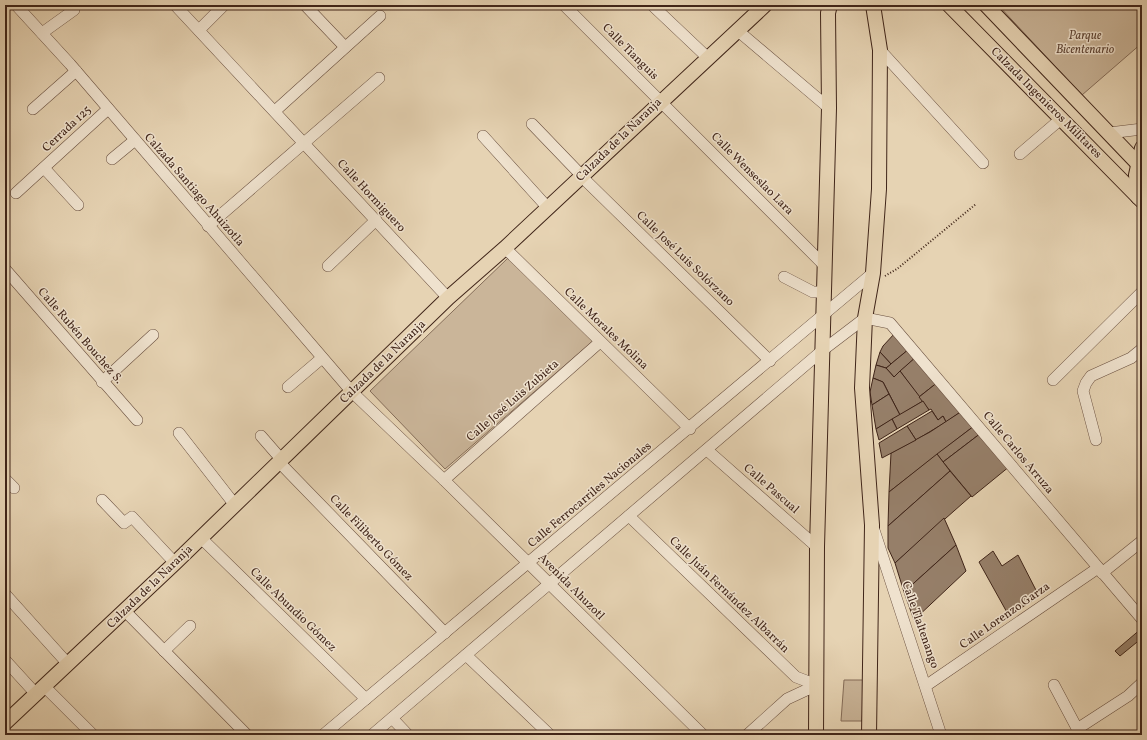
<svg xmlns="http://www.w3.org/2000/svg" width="1147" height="740" font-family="Vollkorn,serif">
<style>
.green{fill:#cab599;stroke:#856d59}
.building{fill:#967f69;stroke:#402519}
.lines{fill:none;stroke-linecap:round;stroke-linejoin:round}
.minor-casing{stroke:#6a5040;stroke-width:12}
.major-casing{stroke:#402519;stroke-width:16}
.path{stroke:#402519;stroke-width:2;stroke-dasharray:1 2;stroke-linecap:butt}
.minor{stroke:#efe2ce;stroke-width:11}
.major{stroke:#e6d3b3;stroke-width:14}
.labels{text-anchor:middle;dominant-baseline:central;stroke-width:3;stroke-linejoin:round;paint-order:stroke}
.park-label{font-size:12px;font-style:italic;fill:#5c4233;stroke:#efe2ce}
.street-label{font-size:12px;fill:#402519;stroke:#efe2ce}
</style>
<rect width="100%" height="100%" fill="#e6d3b3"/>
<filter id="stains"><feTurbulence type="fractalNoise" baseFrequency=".005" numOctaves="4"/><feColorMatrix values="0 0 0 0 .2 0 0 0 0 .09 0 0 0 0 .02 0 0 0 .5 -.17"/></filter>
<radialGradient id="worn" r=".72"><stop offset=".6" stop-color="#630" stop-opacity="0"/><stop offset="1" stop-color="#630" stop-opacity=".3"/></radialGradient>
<!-- green -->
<g class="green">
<polygon points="998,5 1142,5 1142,43 1082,95"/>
<polygon points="508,258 593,341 445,469 370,391"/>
<polygon points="844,680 865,680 862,721 841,721"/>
</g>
<!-- building -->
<g class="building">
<polygon points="895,333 909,349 891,364 880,352 883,346"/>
<polygon points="909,349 916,357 894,377 886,368"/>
<polygon points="880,352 891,364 886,368 876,365"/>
<polygon points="916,357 938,382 919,397 900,371"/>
<polygon points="876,365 886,368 894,377 900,371 923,401 900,415 883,382 873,378"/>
<polygon points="873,378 883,382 889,394 872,405 870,392"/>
<polygon points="938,382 962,411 946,422 943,416 938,420 931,409 929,410 919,397"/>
<polygon points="889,394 900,415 876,429 872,405"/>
<polygon points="923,401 929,410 897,429 892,419"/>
<polygon points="932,411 938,420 943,416 946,422 916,440 907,426"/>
<polygon points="962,411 974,426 889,492 891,453 930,432"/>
<polygon points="892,419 897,429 879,440 876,429"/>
<polygon points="907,426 916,440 882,458 879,443"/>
<polygon points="974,426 981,433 943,462 937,454"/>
<polygon points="981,433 1010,466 972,497 943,462"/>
<polygon points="937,454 950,471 888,526 889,492"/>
<polygon points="950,471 971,496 895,563 888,548 888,526"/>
<polygon points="944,518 956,545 904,592 895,563"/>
<polygon points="956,545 966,571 914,620 904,592"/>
<polygon points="993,551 1002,566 1018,555 1039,596 1009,616 979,562"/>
<polygon points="1142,628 1142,638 1120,656 1115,651"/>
</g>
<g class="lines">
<defs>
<g id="minor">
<polyline points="16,5 70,64 352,392 444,480 703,735"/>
<polyline points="175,5 448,298"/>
<polyline points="305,5 345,47"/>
<polyline points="564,5 824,265"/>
<polyline points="652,5 708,58"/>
<polyline points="199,30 224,5"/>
<polyline points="737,30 829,108"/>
<polyline points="42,33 74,10"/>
<polyline points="880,50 983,163"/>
<polyline points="33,109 76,71"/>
<polyline points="275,111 380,16"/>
<polyline points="532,124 582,176"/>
<polyline points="1109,133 1142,129"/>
<polyline points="483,136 548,208"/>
<polyline points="1020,154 1062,118"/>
<polyline points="112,159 135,140"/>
<polyline points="44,168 78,205"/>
<polyline points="581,176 770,361"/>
<polyline points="16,193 108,109"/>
<polyline points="208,226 379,78"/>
<polyline points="505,248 690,429"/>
<polyline points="328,266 376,220"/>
<polyline points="5,269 137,420"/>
<polyline points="784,277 813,292 824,292"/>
<polyline points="1053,380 1142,292"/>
<polyline points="102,382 153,335"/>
<polyline points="288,387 322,358"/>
<polyline points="179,433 235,505"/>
<polyline points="261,436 281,459"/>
<polyline points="1096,440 1083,391 1086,383 1091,376 1131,358 1142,349"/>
<polyline points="707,450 817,547"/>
<polyline points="278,461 445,633"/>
<polyline points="5,479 14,488"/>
<polyline points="444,480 600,342"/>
<polyline points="102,500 124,523 132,517 175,563"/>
<polyline points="629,516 796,677 817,685"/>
<polyline points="874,530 941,735"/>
<polyline points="201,538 366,699"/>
<polyline points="1102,573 1142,541"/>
<polyline points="5,594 68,664"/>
<polyline points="125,611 247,735"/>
<polyline points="164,651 190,626"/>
<polyline points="466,655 550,735"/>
<polyline points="5,660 36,694"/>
<polyline points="927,685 1098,568"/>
<polyline points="1054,685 1080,734"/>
<polyline points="44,686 93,735"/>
<polyline points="392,718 408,735"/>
<polyline points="1077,729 1128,696 1142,683"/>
<polyline points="323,735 873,273"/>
<polyline points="372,735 823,350 865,318 890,323 1142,619"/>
<polyline points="747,735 787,699 817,685"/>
</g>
<g id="major">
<polyline points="949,5 1142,201"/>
<polyline points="986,5 1142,168"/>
<polyline points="1138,197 1136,175 1142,148"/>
<polyline points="5,723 175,563 448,298 505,248 765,5"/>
<polyline points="816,735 817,547 829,108 828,13 830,5"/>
<polyline points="869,735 872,525 862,388 865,318 873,273 879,189 880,50 873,5"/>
</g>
</defs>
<!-- minor casing -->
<use href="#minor" class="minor-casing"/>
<!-- major casing -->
<use href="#major" class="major-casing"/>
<!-- path -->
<polyline class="path" points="885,276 897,269 976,204"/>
<!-- minor -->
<use href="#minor" class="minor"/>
<!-- major -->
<use href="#major" class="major"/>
</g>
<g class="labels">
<!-- park labels -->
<g class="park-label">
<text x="1085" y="36">Parque<tspan x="1085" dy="14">Bicentenario</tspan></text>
</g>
<!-- street labels -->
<g class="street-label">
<text transform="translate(630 52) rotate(45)">Calle Tianguis</text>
<text transform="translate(1046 103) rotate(45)">Calzada Ingenieros Militares</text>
<text transform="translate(67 129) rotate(-43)">Cerrada 125</text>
<text transform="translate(619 140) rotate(-44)">Calzada de la Naranja</text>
<text transform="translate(752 174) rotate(45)">Calle Wenseslao Lara</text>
<text transform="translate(194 190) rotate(49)">Calzada Santiago Ahuizotla</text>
<text transform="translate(371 196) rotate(47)">Calle Hormiguero</text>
<text transform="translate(685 259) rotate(44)">Calle José Luis Solórzano</text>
<text transform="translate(606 329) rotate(44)">Calle Morales Molina</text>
<text transform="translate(80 336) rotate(49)">Calle Rubén Bouchez S.</text>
<text transform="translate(383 362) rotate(-44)">Calzada de la Naranja</text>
<text transform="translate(513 401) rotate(-41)">Calle José Luis Zubieta</text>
<text transform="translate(1018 453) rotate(50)">Calle Carlos Arruza</text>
<text transform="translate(771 489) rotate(41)">Calle Pascual</text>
<text transform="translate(590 495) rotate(-40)">Calle Ferrocarriles Nacionales</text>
<text transform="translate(371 538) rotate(46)">Calle Filiberto Gómez</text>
<text transform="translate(150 587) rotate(-44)">Calzada de la Naranja</text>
<text transform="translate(571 587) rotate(45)">Avenida Ahuzotl</text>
<text transform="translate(729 595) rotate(44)">Calle Juán Fernández Albarrán</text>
<text transform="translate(293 610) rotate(44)">Calle Abundio Gómez</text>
<text transform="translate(1005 616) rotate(-35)">Calle Lorenzo Garza</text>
<text transform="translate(920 625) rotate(71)">Calle Tlaltenango</text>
</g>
</g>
<!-- margin -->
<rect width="1147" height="740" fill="none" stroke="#e6d3b3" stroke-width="20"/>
<rect x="6" y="6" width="1135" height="728" fill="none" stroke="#402519" stroke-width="2"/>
<rect x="10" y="10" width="1127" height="720" fill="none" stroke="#402519"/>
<rect width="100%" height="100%" filter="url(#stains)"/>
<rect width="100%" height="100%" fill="url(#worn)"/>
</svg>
